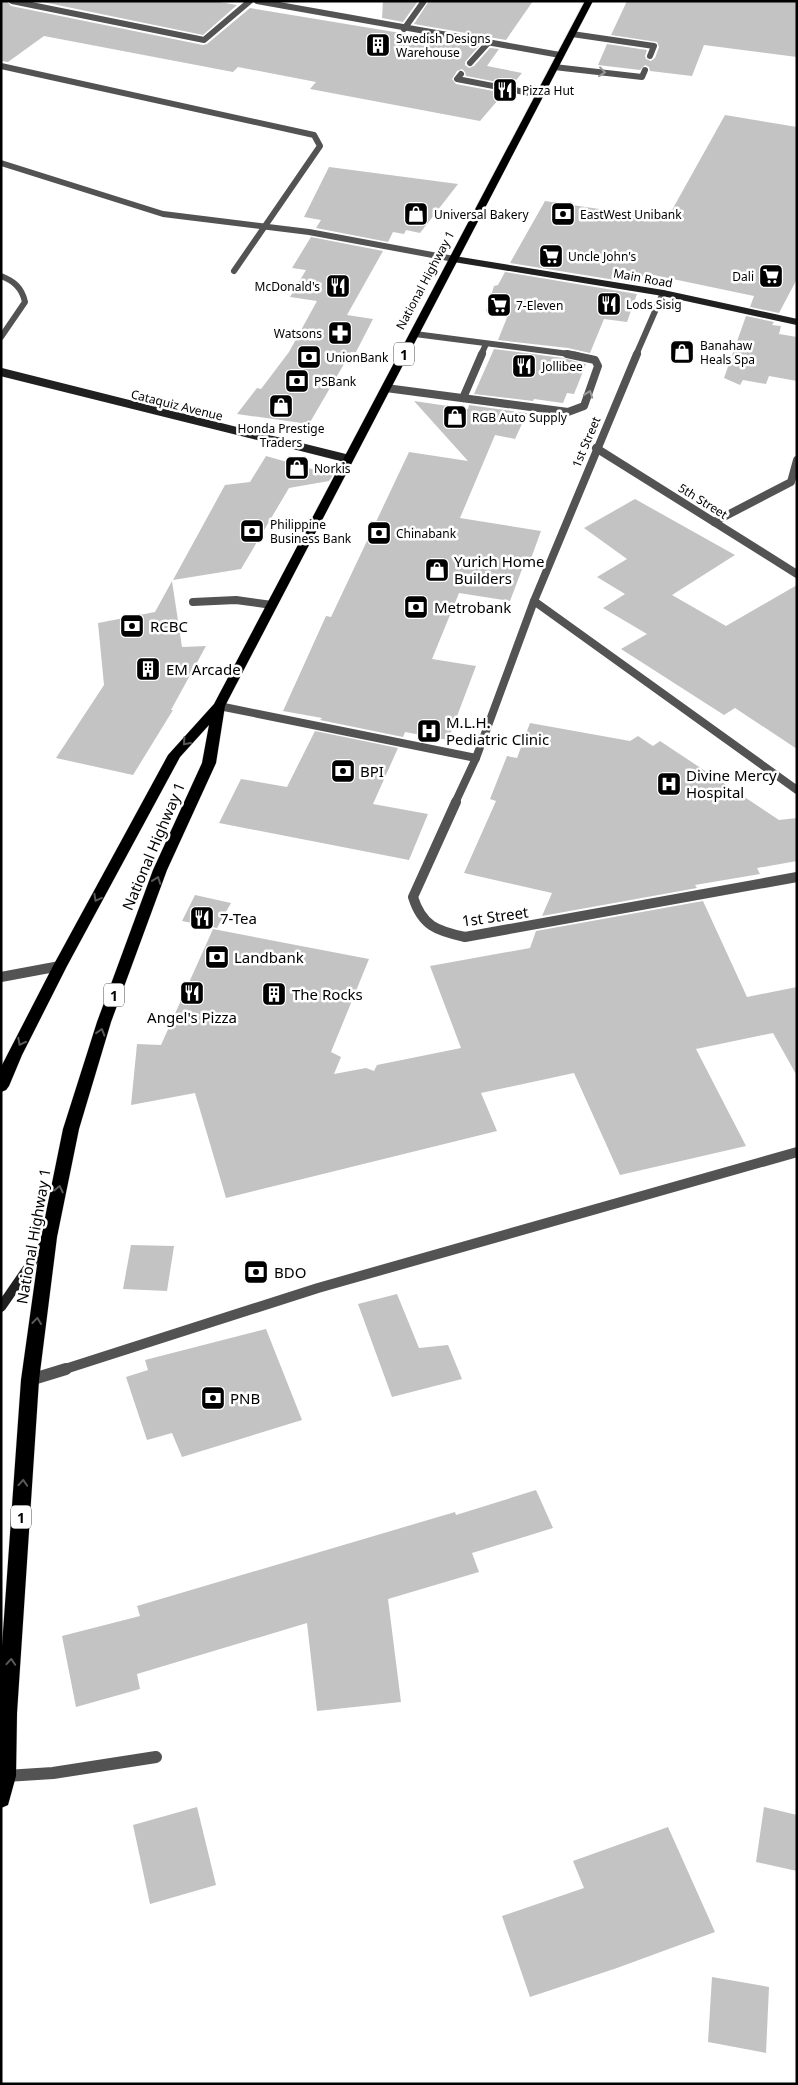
<svg xmlns="http://www.w3.org/2000/svg" width="798" height="2085" font-family="'Noto Sans',sans-serif">
<style>
.building{fill:#c3c3c3}
.lines{fill:none;stroke-linecap:round;stroke-linejoin:round}
.highway-casing{stroke:#dbdbdb;stroke-width:1}
.lane-far3{stroke:#535353;stroke-width:6}
.lane-far2{stroke:#535353;stroke-width:8}
.lane-far1{stroke:#535353;stroke-width:10}
.lane{stroke:#535353;stroke-width:12}
.street-far2{stroke:#535353;stroke-width:6}
.street-far1{stroke:#535353;stroke-width:8}
.street{stroke:#535353;stroke-width:10}
.secondary-far2{stroke:#202020;stroke-width:6}
.secondary-far1{stroke:#202020;stroke-width:8}
.secondary{stroke:#202020;stroke-width:10}
.highway{fill:#000;fill-rule:evenodd}
.oneway{stroke:#989898}
.oneway2{stroke:#595959}
.labels{text-anchor:middle;dominant-baseline:central;stroke-width:5;stroke-linejoin:round;paint-order:stroke}
.far-poi-label{font-size:12px;fill:#000;stroke:#fff;text-anchor:start}
.far-street-label{font-size:12px;fill:#000;stroke:#fff}
.shield{fill:#fff;stroke:#4c4c4c;stroke-width:1}
.shield-label{font-size:14px;font-weight:bold;fill:#000}
.poi-label{font-size:15px;fill:#000;stroke:#fff;text-anchor:start}
.street-label{font-size:15px;fill:#000;stroke:#fff}
</style>
<rect width="100%" height="100%" fill="#fff"/>
<!-- building -->
<g class="building">
<polygon points="1,1 7,1 11,6 203,45 207,44 250,8 479,46 465,62 465,65 469,68 474,66 490,48 499,49 487,66 522,73 512,85 466,76 465,72 462,69 457,71 452,79 456,84 504,93 480,121 310,89 316,82 238,67 233,72 44,36 8,62 1,61"/>
<polygon points="38,1 214,1 237,5 203,35"/>
<polygon points="383,1 418,1 403,22 382,18"/>
<polygon points="429,1 533,1 506,40 414,24"/>
<polygon points="627,1 797,1 797,57 704,45 692,76 650,71 649,67 645,65 640,70 598,65 607,44 647,50 645,56 646,59 651,61 655,58 659,47 657,42 611,35"/>
<polygon points="725,115 797,127 797,279 779,313 750,307 754,296 644,273 640,284 510,263 545,201 667,219"/>
<polygon points="329,167 458,184 420,233 406,230 404,234 393,232 388,242 316,228 321,220 304,217"/>
<polygon points="311,237 383,251 347,315 373,319 356,352 351,352 309,424 237,414 257,388 261,389 289,352 317,301 290,297 306,270 292,268"/>
<polygon points="505,272 637,294 627,322 604,319 590,353 568,348 498,340 508,315 486,311 494,286 498,285"/>
<polygon points="746,316 774,322 772,325 781,326 779,334 797,337 797,381 769,376 766,384 743,380 740,385 724,378"/>
<polygon points="494,349 563,358 586,364 574,394 567,393 563,403 534,399 533,401 474,394"/>
<polygon points="414,401 468,409 469,405 527,413 515,439 495,435 460,518 541,531 529,564 524,564 510,601 459,593 432,659 476,666 448,740 405,732 403,737 320,720 322,718 283,711 326,616 331,617 409,452 468,461"/>
<polygon points="266,456 333,475 329,481 289,488 241,569 173,580 225,485 250,482"/>
<polygon points="635,499 735,555 672,595 726,626 797,585 797,749 735,708 724,715 621,649 647,634 603,608 625,594 597,577 627,559 584,528"/>
<polygon points="172,581 182,647 206,646 171,710 173,710 133,775 56,758 104,685 98,623 155,612"/>
<polygon points="530,723 630,741 638,736 653,746 660,741 779,820 797,818 797,861 757,868 760,874 695,885 697,888 542,916 552,893 464,873 496,801 490,799 507,756 517,758"/>
<polygon points="315,731 398,748 373,804 428,814 409,860 219,823 241,779 287,787"/>
<polygon points="195,895 231,903 217,928 182,921"/>
<polygon points="703,901 747,997 797,987 797,1076 773,1033 696,1049 746,1146 620,1175 574,1073 481,1093 497,1131 226,1198 195,1093 131,1105 137,1044 161,1045 213,929 369,959 331,1052 341,1057 334,1074 366,1068 374,1071 377,1065 461,1048 430,966 530,948 536,931"/>
<polygon points="131,1245 174,1246 167,1291 123,1289"/>
<polygon points="397,1294 419,1348 448,1345 462,1379 392,1397 358,1304"/>
<polygon points="266,1329 302,1420 182,1457 172,1433 147,1440 126,1377 148,1370 145,1360"/>
<polygon points="536,1490 553,1528 472,1553 479,1572 388,1599 401,1702 317,1711 307,1623 137,1674 140,1689 76,1707 62,1636 140,1616 137,1606 455,1512 456,1515"/>
<polygon points="197,1807 216,1885 150,1904 133,1825"/>
<polygon points="764,1807 797,1815 797,1871 756,1862"/>
<polygon points="668,1827 715,1932 617,1968 530,1997 502,1916 584,1888 573,1861"/>
<polygon points="712,1977 769,1987 766,2053 708,2042"/>
</g>
<g class="lines">
<defs>
<polygon id="highway" points="585,1 593,1 225,706 216,763 167,870 111,1022 79,1129 57,1237 39,1380 17,1713 16,1776 8,1805 1,1808 1,1660 21,1380 41,1237 63,1129 97,1022 153,870 202,763 209,725 180,757 67,966 22,1055 9,1086 6,1090 1,1092 1,1067 53,966 168,755 214,704"/>
</defs>
<!-- highway casing -->
<use href="#highway" class="highway-casing"/>
<!-- lane-far3 -->
<g class="lane-far3">
<polyline points="404,29 424,1"/>
<polyline points="572,34 654,46 650,56"/>
<polyline points="470,63 488,43"/>
<polyline points="554,67 642,77 645,70"/>
<polyline points="461,74 457,79 540,95"/>
<polyline points="415,334 577,355"/>
<polyline points="481,355 486,344"/>
</g>
<!-- lane-far2 -->
<g class="lane-far2">
<polyline points="386,388 568,412 584,406 598,366 595,360 567,354"/>
<polyline points="463,398 482,354"/>
<polyline points="193,602 236,600 272,605"/>
</g>
<!-- lane-far1 -->
<g class="lane-far1">
<polyline points="1,977 60,966"/>
<polyline points="62,1370 318,1288 797,1152"/>
</g>
<!-- lane -->
<g class="lane">
<polyline points="30,1380 66,1369"/>
<polyline points="6,1776 53,1773 156,1757"/>
</g>
<!-- street-far2 -->
<g class="street-far2">
<polyline points="12,1 204,40 250,1"/>
<polyline points="257,1 560,55"/>
<polyline points="1,66 314,135 320,146 234,271"/>
<polyline points="1,163 163,214 309,232 454,259"/>
<path d="M1 276C14 281 22 288 25 302L1 337"/>
<polyline points="636,355 663,293"/>
</g>
<!-- street-far1 -->
<g class="street-far1">
<polyline points="596,448 797,574"/>
<polyline points="714,522 791,482 797,460"/>
<polyline points="534,601 797,790"/>
<polyline points="219,706 476,758"/>
<polyline points="455,803 476,758 534,601 637,354"/>
</g>
<!-- street -->
<path class="street" d="M456 802 413 897C422 926 437 931 465 937L797 877"/>
<!-- secondary-far2 -->
<polyline class="secondary-far2" points="454,259 663,293 797,322"/>
<!-- secondary-far1 -->
<polyline class="secondary-far1" points="1,372 349,459"/>
<!-- secondary -->
<polyline class="secondary" points="1,1307 46,1242"/>
<!-- highway -->
<use href="#highway" class="highway"/>
</g>
<!-- one-way arrows -->
<defs><path id="oneway-chevron" d="M-2-3.5L2.5 0L-2 3.5" fill="none" stroke-width="1.6" stroke-linecap="round" stroke-linejoin="round" transform="scale(1.25)"/></defs>
<g class="oneway">
<use href="#oneway-chevron" transform="translate(602 72) rotate(7)"/>
<use href="#oneway-chevron" transform="translate(589 394) rotate(-70)"/>
</g>
<g class="oneway2">
<use href="#oneway-chevron" transform="translate(186 742) rotate(132)"/>
<use href="#oneway-chevron" transform="translate(157 880) rotate(-70)"/>
<use href="#oneway-chevron" transform="translate(97 898) rotate(119)"/>
<use href="#oneway-chevron" transform="translate(101 1032) rotate(-73)"/>
<use href="#oneway-chevron" transform="translate(21 1042) rotate(117)"/>
<use href="#oneway-chevron" transform="translate(59 1189) rotate(-78)"/>
<use href="#oneway-chevron" transform="translate(37 1321) rotate(-83)"/>
<use href="#oneway-chevron" transform="translate(23 1483) rotate(-86)"/>
<use href="#oneway-chevron" transform="translate(11 1662) rotate(-86)"/>
</g>
<!-- icons -->
<defs>
<symbol id="building-square" viewBox="-11 -11 22 22"><rect x="-9" y="-9" width="18" height="18" rx="4" fill="#000" stroke="#fff"/><path d="M-4-6H4V6H1V3H-1V6H-4ZM-2.5-4.3h1.7v1.8h-1.7ZM.8-4.3h1.7v1.8H.8ZM-2.5-1h1.7V.8h-1.7ZM.8-1h1.7V.8H.8Z" fill="#fff"/></symbol>
<symbol id="restaurant-square" viewBox="-11 -11 22 22"><rect x="-9" y="-9" width="18" height="18" rx="4" fill="#000" stroke="#fff"/><path d="M-5-6h1v4h1v-4h1v4h1v-4h1v5L-1.5 .5V6h-2V.5L-5-1ZM5-6V6H3V1.5H1.5Q1.5-4 5-6Z" fill="#fff"/></symbol>
<symbol id="shop-square" viewBox="-11 -11 22 22"><rect x="-9" y="-9" width="18" height="18" rx="4" fill="#000" stroke="#fff"/><path d="M-5-2.5h2.3a2.7 3.5 0 0 1 5.4 0H5L5.5 6h-11ZM-1.5-2.5h3a1.5 2.3 0 0 0-3 0Z" fill="#fff"/></symbol>
<symbol id="bank-square" viewBox="-11 -11 22 22"><rect x="-9" y="-9" width="18" height="18" rx="4" fill="#000" stroke="#fff"/><path d="M-6-4H6V4H-6ZM0-2.3a2.3 2.3 0 1 0 0 4.6a2.3 2.3 0 1 0 0-4.6Z" fill="#fff"/></symbol>
<symbol id="supermarket-square" viewBox="-11 -11 22 22"><rect x="-9" y="-9" width="18" height="18" rx="4" fill="#000" stroke="#fff"/><path d="M-6-5.5h2.5l.6 2H6L4.5 2H-2.5L-4.4-4H-6ZM-1.5 3.2a1.3 1.3 0 1 0 .1 0ZM3 3.2a1.3 1.3 0 1 0 .1 0Z" fill="#fff"/></symbol>
<symbol id="pharmacy-square" viewBox="-11 -11 22 22"><rect x="-9" y="-9" width="18" height="18" rx="4" fill="#000" stroke="#fff"/><path d="M-2-6h4v4h4v4h-4v4h-4v-4h-4v-4h4Z" fill="#fff"/></symbol>
<symbol id="hospital-square" viewBox="-11 -11 22 22"><rect x="-9" y="-9" width="18" height="18" rx="4" fill="#000" stroke="#fff"/><path d="M-5-5h3v3.5h4V-5h3V5h-3V1.5h-4V5h-3Z" fill="#fff"/></symbol>
</defs>
<g fill-rule="evenodd">
<use href="#building-square" x="364" y="31" width="28" height="28"/>
<use href="#restaurant-square" x="491" y="76" width="28" height="28"/>
<use href="#shop-square" x="402" y="200" width="28" height="28"/>
<use href="#bank-square" x="549" y="200" width="28" height="28"/>
<use href="#supermarket-square" x="537" y="242" width="28" height="28"/>
<use href="#supermarket-square" x="757" y="262" width="28" height="28"/>
<use href="#restaurant-square" x="324" y="272" width="28" height="28"/>
<use href="#restaurant-square" x="595" y="290" width="28" height="28"/>
<use href="#supermarket-square" x="485" y="291" width="28" height="28"/>
<use href="#pharmacy-square" x="326" y="319" width="28" height="28"/>
<use href="#shop-square" x="668" y="338" width="28" height="28"/>
<use href="#bank-square" x="295" y="343" width="28" height="28"/>
<use href="#restaurant-square" x="510" y="352" width="28" height="28"/>
<use href="#bank-square" x="283" y="367" width="28" height="28"/>
<use href="#shop-square" x="267" y="392" width="28" height="28"/>
<use href="#shop-square" x="441" y="403" width="28" height="28"/>
<use href="#shop-square" x="283" y="454" width="28" height="28"/>
<use href="#bank-square" x="238" y="517" width="28" height="28"/>
<use href="#bank-square" x="365" y="519" width="28" height="28"/>
<use href="#shop-square" x="423" y="556" width="28" height="28"/>
<use href="#bank-square" x="402" y="593" width="28" height="28"/>
<use href="#bank-square" x="118" y="612" width="28" height="28"/>
<use href="#building-square" x="134" y="655" width="28" height="28"/>
<use href="#hospital-square" x="415" y="717" width="28" height="28"/>
<use href="#bank-square" x="329" y="757" width="28" height="28"/>
<use href="#hospital-square" x="655" y="770" width="28" height="28"/>
<use href="#restaurant-square" x="188" y="904" width="28" height="28"/>
<use href="#bank-square" x="203" y="943" width="28" height="28"/>
<use href="#restaurant-square" x="178" y="979" width="28" height="28"/>
<use href="#building-square" x="260" y="980" width="28" height="28"/>
<use href="#bank-square" x="242" y="1258" width="28" height="28"/>
<use href="#bank-square" x="199" y="1384" width="28" height="28"/>
</g>
<g class="labels">
<!-- far-poi labels -->
<g class="far-poi-label">
<text x="396" y="38">Swedish Designs<tspan x="396" dy="14">Warehouse</tspan></text>
<text x="522" y="90">Pizza Hut</text>
<text x="434" y="214">Universal Bakery</text>
<text x="580" y="214">EastWest Unibank</text>
<text x="568" y="256">Uncle John's</text>
<text x="754" y="276" text-anchor="end">Dali</text>
<text x="320" y="286" text-anchor="end">McDonald's</text>
<text x="626" y="304">Lods Sisig</text>
<text x="516" y="305">7-Eleven</text>
<text x="322" y="333" text-anchor="end">Watsons</text>
<text x="700" y="345">Banahaw<tspan x="700" dy="14">Heals Spa</tspan></text>
<text x="326" y="357">UnionBank</text>
<text x="542" y="366">Jollibee</text>
<text x="314" y="381">PSBank</text>
<text x="472" y="417">RGB Auto Supply</text>
<text x="281" y="428" text-anchor="middle">Honda Prestige<tspan x="281" dy="14">Traders</tspan></text>
<text x="314" y="468">Norkis</text>
<text x="270" y="524">Philippine<tspan x="270" dy="14">Business Bank</tspan></text>
<text x="396" y="533">Chinabank</text>
</g>
<!-- far-street labels -->
<g class="far-street-label">
<text transform="translate(643 278) rotate(10)">Main Road</text>
<text transform="translate(425 280) rotate(-62)">National Highway 1</text>
<text transform="translate(177 405) rotate(14)">Cataquiz Avenue</text>
<text transform="translate(586 442) rotate(-67)">1st Street</text>
<text transform="translate(703 501) rotate(32)">5th Street</text>
</g>
<!-- shield labels -->
<g class="shield">
<rect x="394" y="342.5" width="20" height="23" rx="4"/>
<rect x="104" y="983.5" width="20" height="23" rx="4"/>
<rect x="11" y="1505.5" width="20" height="23" rx="4"/>
</g>
<g class="shield-label">
<text x="404" y="354">1</text>
<text x="114" y="995">1</text>
<text x="21" y="1517">1</text>
</g>
<!-- poi labels -->
<g class="poi-label">
<text x="454" y="561">Yurich Home<tspan x="454" dy="17">Builders</tspan></text>
<text x="434" y="607">Metrobank</text>
<text x="150" y="626">RCBC</text>
<text x="166" y="669">EM Arcade</text>
<text x="446" y="722">M.L.H.<tspan x="446" dy="17">Pediatric Clinic</tspan></text>
<text x="360" y="771">BPI</text>
<text x="686" y="775">Divine Mercy<tspan x="686" dy="17">Hospital</tspan></text>
<text x="220" y="918">7-Tea</text>
<text x="234" y="957">Landbank</text>
<text x="292" y="994">The Rocks</text>
<text x="192" y="1017" text-anchor="middle">Angel's Pizza</text>
<text x="274" y="1272">BDO</text>
<text x="230" y="1398">PNB</text>
</g>
<!-- street labels -->
<g class="street-label">
<text transform="translate(153 846) rotate(-67)">National Highway 1</text>
<text transform="translate(495 916) rotate(-8)">1st Street</text>
<text transform="translate(33 1236) rotate(-80)">National Highway 1</text>
</g>
</g>
<!-- border -->
<rect width="798" height="2085" fill="none" stroke="#000000" stroke-width="5"/>
</svg>
